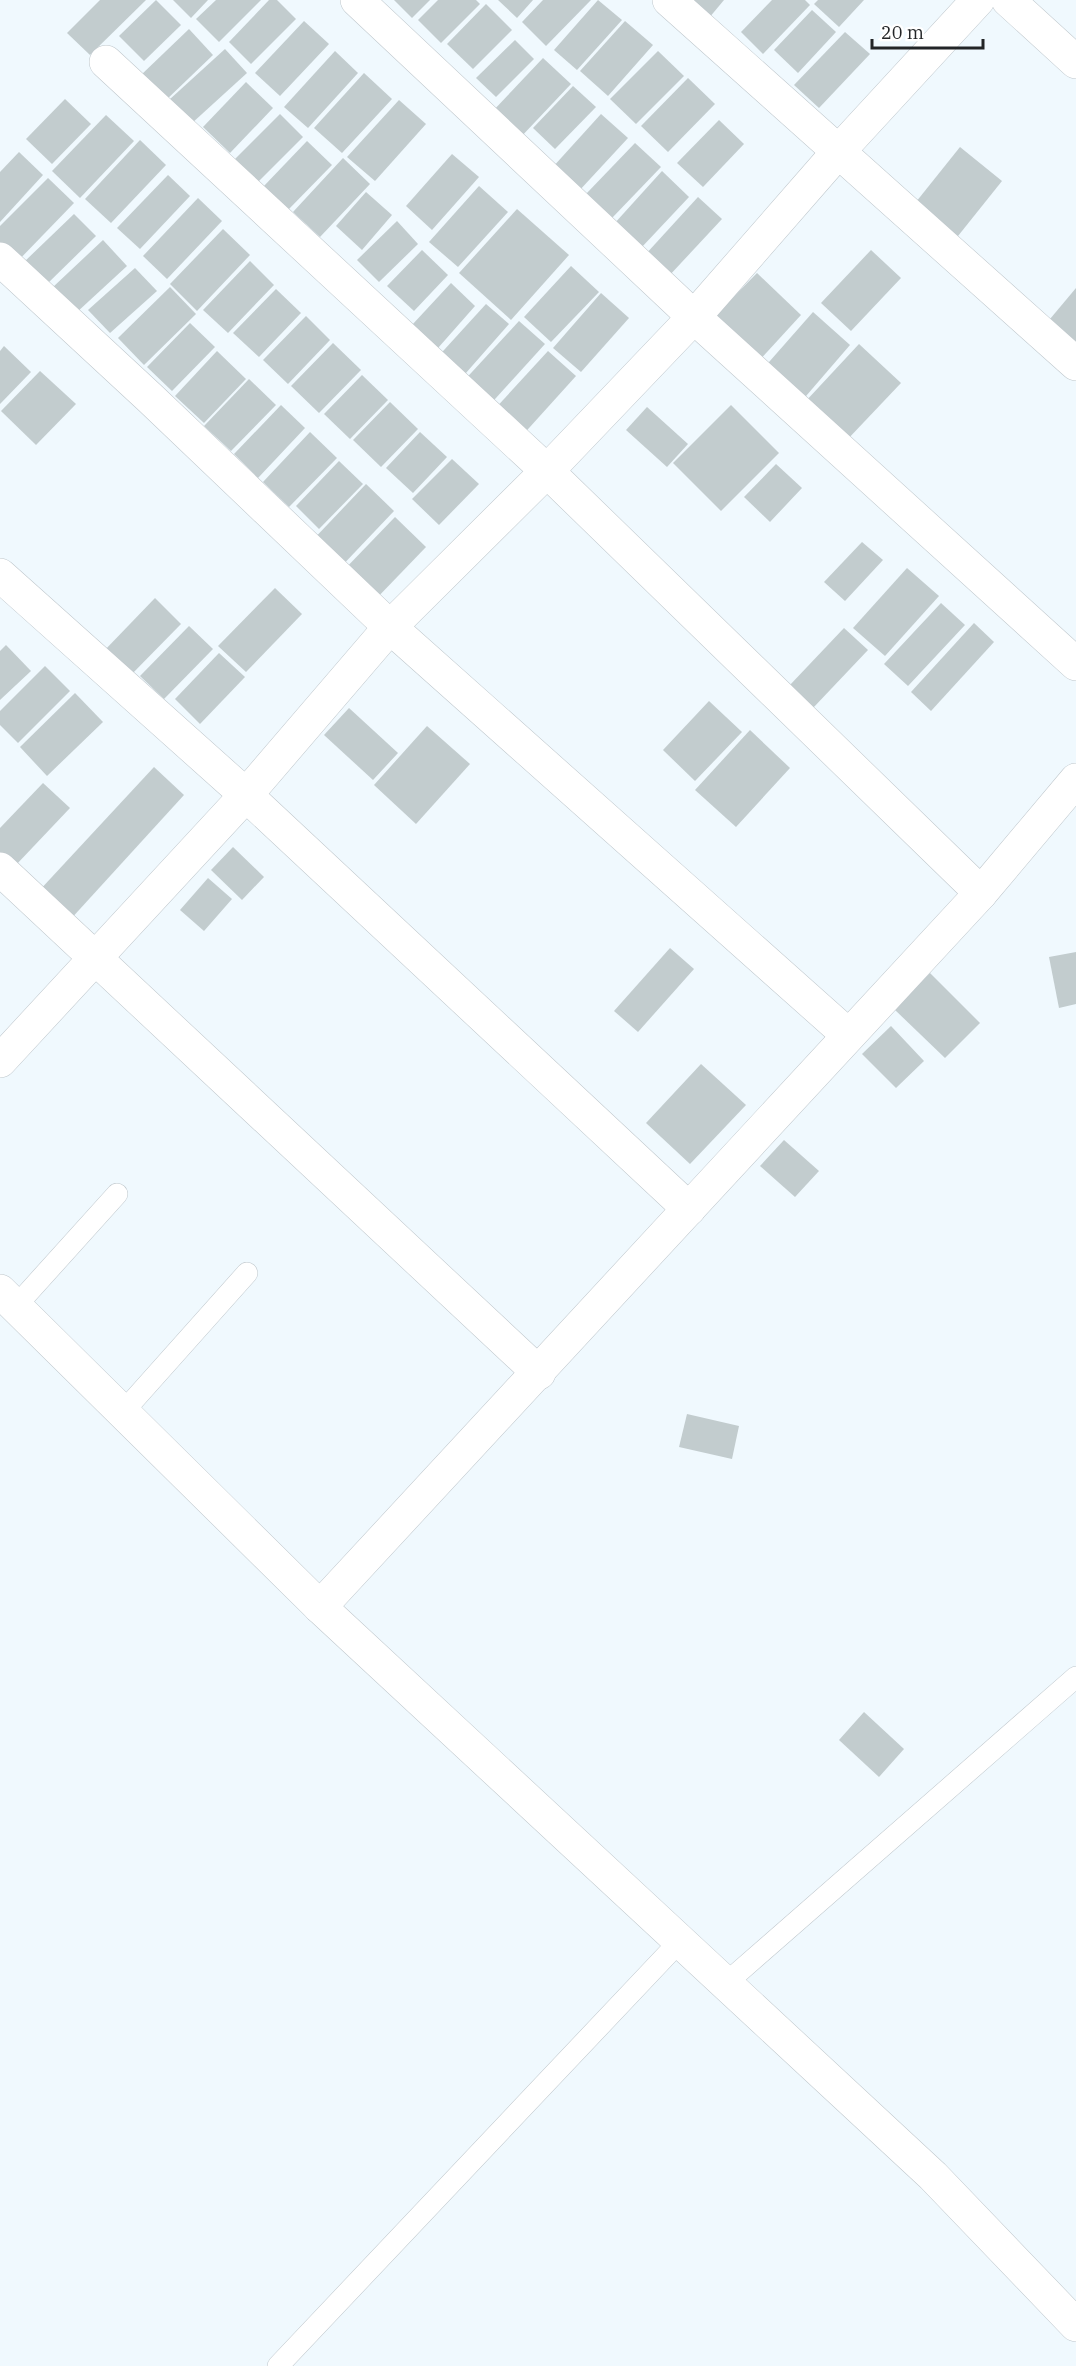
<svg xmlns="http://www.w3.org/2000/svg" width="1076" height="2366" font-family="'IBM Plex Serif',serif">
<style>
.building{fill:#c2ccce}
.lines{fill:none;stroke-linecap:round;stroke-linejoin:round}
.lane-casing{stroke:#bfc7cc;stroke-width:22}
.street-casing{stroke:#bfc7cc;stroke-width:34}
.secondary-casing{stroke:#bfc7cc;stroke-width:34}
.lane{stroke:#fff;stroke-width:21}
.street{stroke:#fff;stroke-width:33}
.secondary{stroke:#fff;stroke-width:33}
</style>
<rect width="100%" height="100%" fill="#f0f9fe"/>
<!-- building -->
<g class="building">
<polygon points="100,0 146,0 90,55 67,33"/>
<polygon points="156,0 181,25 144,61 119,36"/>
<polygon points="173,0 208,0 191,18"/>
<polygon points="216,0 261,0 219,42 196,19"/>
<polygon points="269,0 277,0 296,19 251,64 229,42"/>
<polygon points="394,0 430,0 412,18"/>
<polygon points="438,0 476,0 480,4 441,43 418,20"/>
<polygon points="498,0 533,0 517,18"/>
<polygon points="543,0 591,0 546,46 522,22"/>
<polygon points="598,0 622,20 577,70 554,50"/>
<polygon points="687,0 724,0 709,18"/>
<polygon points="772,0 805,0 810,5 763,54 741,32"/>
<polygon points="818,0 864,0 839,27 814,4"/>
<polygon points="486,4 512,30 473,69 447,44"/>
<polygon points="812,10 836,32 798,73 774,50"/>
<polygon points="304,21 329,44 280,96 255,73"/>
<polygon points="625,21 653,45 608,96 580,71"/>
<polygon points="189,29 213,55 164,102 140,76"/>
<polygon points="845,32 870,54 819,108 794,85"/>
<polygon points="515,40 534,59 496,97 476,78"/>
<polygon points="225,49 247,73 191,124 169,100"/>
<polygon points="335,51 358,73 308,128 284,107"/>
<polygon points="658,51 684,76 636,124 610,99"/>
<polygon points="543,58 571,84 519,139 491,113"/>
<polygon points="364,73 392,99 342,153 314,128"/>
<polygon points="688,78 715,104 668,152 641,126"/>
<polygon points="246,82 273,108 230,153 203,127"/>
<polygon points="573,86 596,107 555,149 533,128"/>
<polygon points="65,99 91,124 52,164 26,139"/>
<polygon points="399,100 426,124 375,181 347,157"/>
<polygon points="280,114 303,137 252,188 229,165"/>
<polygon points="601,114 628,138 578,192 552,168"/>
<polygon points="106,115 134,141 80,198 52,171"/>
<polygon points="719,120 744,144 703,187 677,163"/>
<polygon points="140,140 166,165 111,223 85,199"/>
<polygon points="307,141 332,165 287,211 263,187"/>
<polygon points="635,143 661,167 612,218 586,194"/>
<polygon points="960,147 1002,181 950,246 908,212"/>
<polygon points="19,152 43,175 0,222 0,172"/>
<polygon points="452,154 479,177 432,230 406,206"/>
<polygon points="343,158 370,184 320,237 293,212"/>
<polygon points="662,171 689,197 641,248 614,224"/>
<polygon points="168,175 190,196 140,249 117,228"/>
<polygon points="48,178 74,203 14,265 0,251 0,226"/>
<polygon points="479,186 508,212 458,267 429,242"/>
<polygon points="366,192 392,215 362,250 336,226"/>
<polygon points="698,197 722,219 668,277 645,255"/>
<polygon points="198,198 222,221 167,279 143,256"/>
<polygon points="517,209 569,255 511,320 459,273"/>
<polygon points="74,214 96,236 45,286 23,263"/>
<polygon points="397,221 418,244 379,282 357,260"/>
<polygon points="223,229 250,255 197,311 170,284"/>
<polygon points="103,240 127,266 76,313 52,288"/>
<polygon points="422,250 448,275 414,311 387,286"/>
<polygon points="871,250 901,278 851,331 821,303"/>
<polygon points="250,261 274,285 228,333 203,310"/>
<polygon points="571,266 599,292 551,342 524,317"/>
<polygon points="135,268 157,291 110,333 88,310"/>
<polygon points="757,273 801,315 757,363 711,320"/>
<polygon points="451,283 475,306 438,348 412,325"/>
<polygon points="170,287 196,314 144,365 118,338"/>
<polygon points="1076,288 1076,350 1045,325"/>
<polygon points="276,289 301,313 259,357 233,333"/>
<polygon points="601,293 629,318 581,372 553,348"/>
<polygon points="486,304 509,324 458,382 434,361"/>
<polygon points="813,312 850,345 800,403 762,370"/>
<polygon points="306,316 330,340 288,384 263,360"/>
<polygon points="519,321 545,344 486,409 460,385"/>
<polygon points="190,323 215,347 172,391 147,367"/>
<polygon points="333,343 361,370 319,413 291,386"/>
<polygon points="859,344 901,383 846,441 805,402"/>
<polygon points="4,346 31,372 0,404 0,351"/>
<polygon points="217,351 246,379 204,423 175,396"/>
<polygon points="548,351 576,376 520,438 492,412"/>
<polygon points="40,371 76,404 36,445 1,411"/>
<polygon points="362,375 388,400 350,439 324,414"/>
<polygon points="249,379 276,405 231,451 204,426"/>
<polygon points="390,402 418,429 381,467 353,440"/>
<polygon points="281,405 305,428 258,478 234,454"/>
<polygon points="731,405 779,453 721,511 673,463"/>
<polygon points="647,407 688,444 667,467 626,430"/>
<polygon points="310,432 337,458 289,507 263,482"/>
<polygon points="420,432 447,457 413,493 386,468"/>
<polygon points="452,459 479,484 439,525 412,499"/>
<polygon points="339,461 363,484 319,529 296,506"/>
<polygon points="776,464 802,488 770,522 744,497"/>
<polygon points="366,484 394,511 337,571 309,544"/>
<polygon points="395,517 426,547 373,602 341,573"/>
<polygon points="862,542 883,560 845,601 824,582"/>
<polygon points="907,568 939,596 885,656 853,628"/>
<polygon points="275,588 302,614 246,672 218,646"/>
<polygon points="155,598 181,624 129,677 103,652"/>
<polygon points="941,603 965,625 908,686 884,664"/>
<polygon points="974,623 994,642 931,711 911,692"/>
<polygon points="189,626 213,649 164,699 140,676"/>
<polygon points="844,628 868,650 813,708 789,686"/>
<polygon points="6,645 31,671 0,700 0,651"/>
<polygon points="219,653 245,677 200,724 175,699"/>
<polygon points="45,666 70,691 18,743 0,725 0,711"/>
<polygon points="75,693 103,722 47,776 20,747"/>
<polygon points="709,701 742,732 695,781 663,750"/>
<polygon points="349,708 398,753 373,780 324,735"/>
<polygon points="427,726 470,764 416,824 374,785"/>
<polygon points="750,730 790,768 736,827 695,790"/>
<polygon points="154,767 184,795 69,921 38,892"/>
<polygon points="43,783 70,808 15,866 0,852 0,828"/>
<polygon points="233,847 264,877 242,900 211,870"/>
<polygon points="208,878 232,899 204,931 180,910"/>
<polygon points="670,948 694,969 638,1032 614,1011"/>
<polygon points="1076,952 1076,1004 1059,1008 1049,957"/>
<polygon points="930,973 980,1023 945,1058 894,1009"/>
<polygon points="891,1026 924,1061 896,1088 862,1054"/>
<polygon points="701,1064 746,1105 690,1164 646,1123"/>
<polygon points="784,1140 819,1171 795,1197 760,1166"/>
<polygon points="687,1414 739,1426 732,1459 679,1447"/>
<polygon points="864,1712 904,1749 879,1777 839,1740"/>
</g>
<g class="lines">
<defs>
<g id="lane">
<polyline points="16,1306 117,1194"/>
<polyline points="123,1412 247,1273"/>
<polyline points="725,1984 1076,1677"/>
<polyline points="278,2366 680,1941"/>
</g>
<g id="street">
<polyline points="357,0 694,317 1076,664"/>
<polyline points="669,0 1076,364"/>
<polyline points="1008,0 1076,62"/>
<polyline points="106,62 547,471 981,893"/>
<polyline points="0,259 150,398 390,627 848,1035"/>
<polyline points="0,575 246,795 689,1209"/>
<polyline points="0,869 539,1373"/>
<polyline points="0,1061 246,795 390,627 547,471 694,317 838,152 978,0"/>
<polyline points="320,1607 981,893 1076,780"/>
</g>
<polyline id="secondary" points="0,1291 320,1607 933,2176 1076,2325"/>
</defs>
<!-- lane casing -->
<use href="#lane" class="lane-casing"/>
<!-- street casing -->
<use href="#street" class="street-casing"/>
<!-- secondary casing -->
<use href="#secondary" class="secondary-casing"/>
<!-- lane -->
<use href="#lane" class="lane"/>
<!-- street -->
<use href="#street" class="street"/>
<!-- secondary -->
<use href="#secondary" class="secondary"/>
</g>
<!-- scale -->
<path d="M872 39v9h111v-9" fill="none" stroke="#222527" stroke-width="3"/>
<text x="881" y="39" font-size="18" fill="#222527" stroke="#ffffff" stroke-width="4.5" paint-order="stroke">20 m</text>
</svg>
